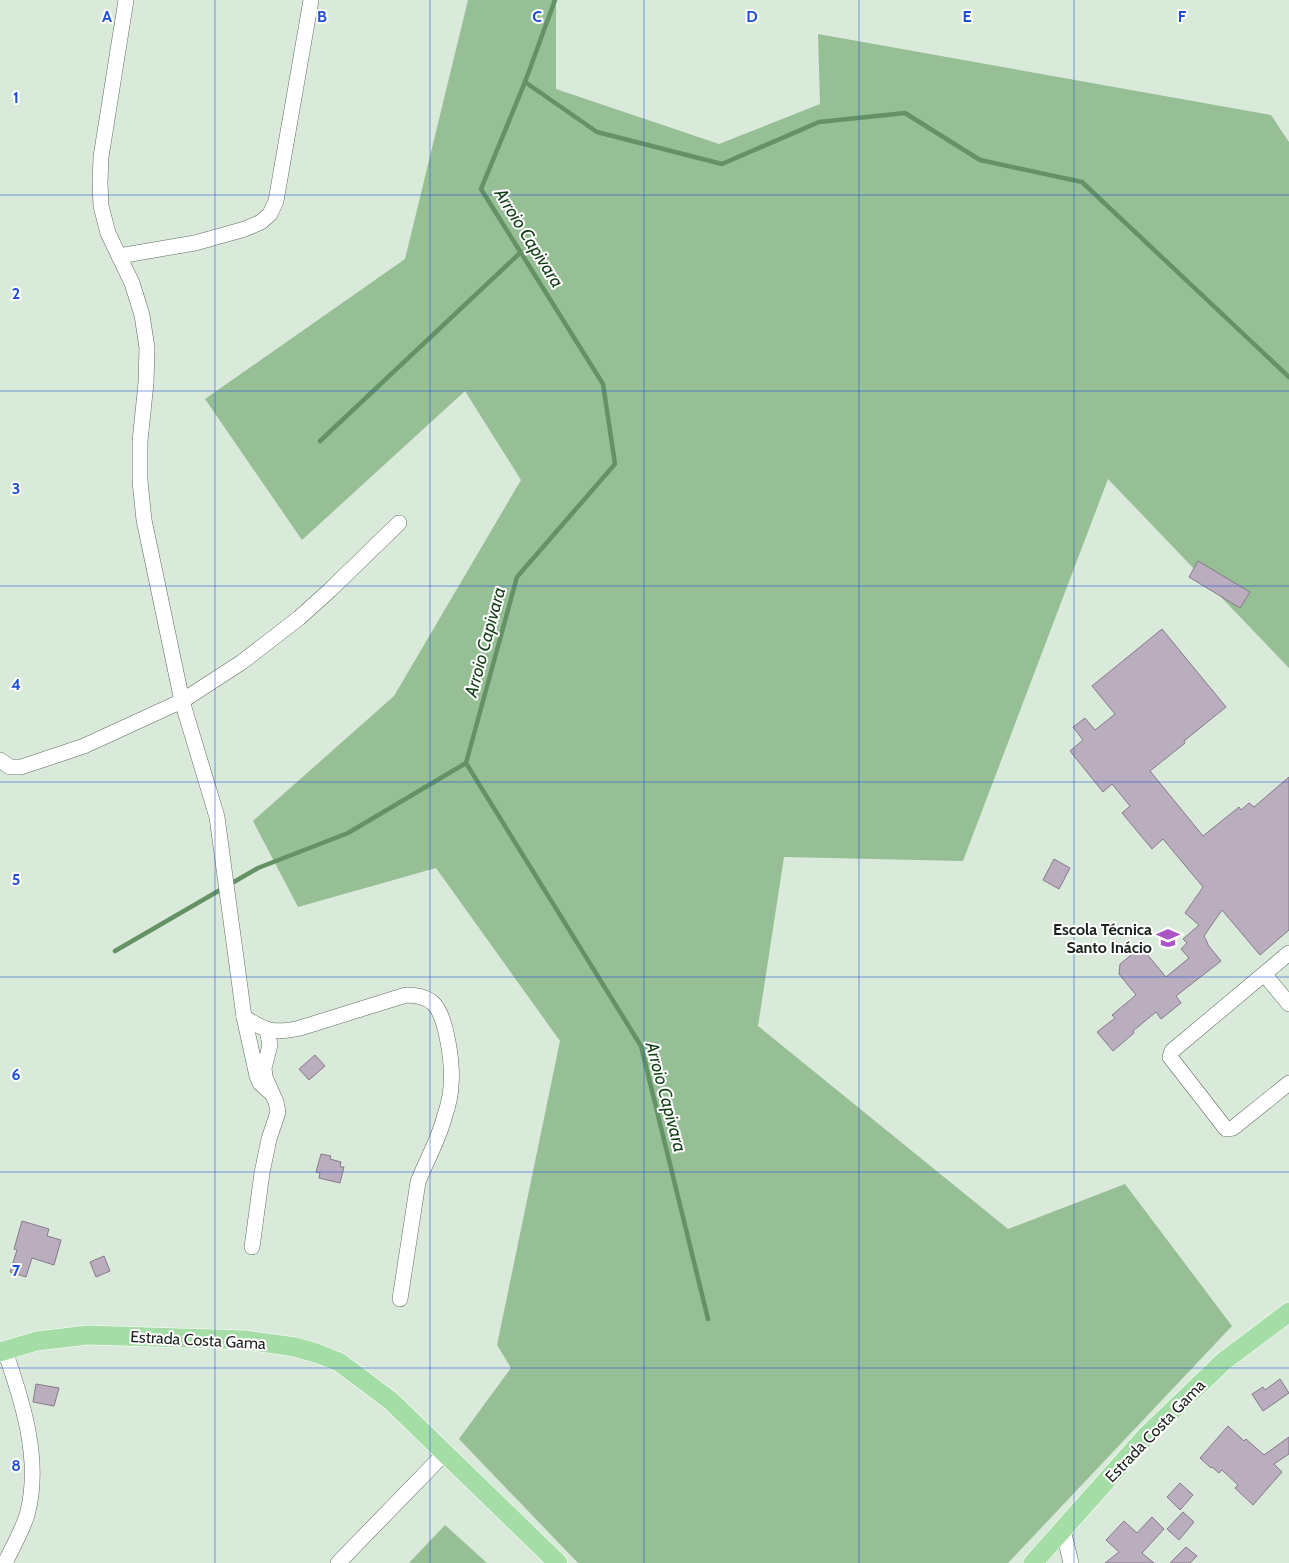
<svg xmlns="http://www.w3.org/2000/svg" width="1289" height="1563" font-family="Cabin,sans-serif">
<style>
.green{fill:#96bf95}
.lines{fill:none;stroke-linecap:round;stroke-linejoin:round}
.stream{stroke:#649265;stroke-width:4.5}
.building{fill:#b9adbe;stroke:#867a8a}
.minor-casing{stroke:#5e6c5e;stroke-width:16}
.major-casing{stroke:#fff;stroke-width:20}
.minor{stroke:#fff;stroke-width:15}
.major{stroke:#a4dea6;stroke-width:19}
.grid{fill:none;stroke:#1d4ed8;stroke-width:1;stroke-opacity:0.55}
.labels{text-anchor:middle;dominant-baseline:central;stroke-width:4;stroke-linejoin:round;paint-order:stroke}
.poi-label{font-size:16px;font-weight:bold;fill:#1c221c;stroke:#fff;text-anchor:end}
.street-label{font-size:16px;fill:#1c221c;stroke:#fff}
.water-label{font-size:18px;font-style:italic;fill:#123e15;stroke:#fff}
.grid-label{font-size:16px;text-anchor:middle;font-weight:bold;fill:#1d4ed8;stroke:#fff;stroke-width:4;stroke-linejoin:round;paint-order:stroke}
</style>
<rect width="100%" height="100%" fill="#daeada"/>
<!-- green -->
<g class="green">
<polygon points="468,0 556,0 556,89 719,144 820,104 818,34 1271,115 1289,142 1289,668 1108,479 963,861 784,857 758,1026 1008,1229 1125,1184 1232,1326 1008,1563 578,1563 459,1439 511,1368 497,1345 560,1041 436,868 298,907 253,821 394,696 521,480 465,391 302,540 205,399 405,259"/>
<polygon points="445,1525 487,1563 409,1563"/>
</g>
<g class="lines">
<!-- stream -->
<g class="stream">
<polyline points="555,0 525,82 481,189 603,384 615,464 517,577 466,763 641,1046 708,1319"/>
<polyline points="525,82 597,132 722,164 819,122 905,113 980,160 1082,182 1289,377"/>
<polyline points="320,441 521,252"/>
<polyline points="115,951 258,868 348,833 466,763"/>
</g>
</g>
<!-- building -->
<g class="building">
<polygon points="1198,561 1250,592 1240,608 1189,577"/>
<polygon points="1162,629 1226,707 1184,741 1185,743 1150,771 1203,836 1239,807 1241,810 1249,803 1254,807 1289,777 1289,930 1260,955 1222,910 1204,936 1208,944 1208,945 1221,961 1176,996 1181,1003 1161,1019 1156,1012 1133,1031 1134,1033 1113,1051 1097,1032 1115,1018 1112,1015 1136,995 1119,974 1120,964 1141,947 1166,977 1189,958 1181,949 1187,943 1183,939 1199,925 1185,913 1203,887 1163,839 1152,849 1122,813 1130,806 1112,784 1103,792 1070,751 1083,740 1073,727 1085,718 1095,730 1115,714 1092,686"/>
<polygon points="1054,859 1070,868 1059,889 1043,880"/>
<polygon points="315,1055 325,1066 309,1080 299,1069"/>
<polygon points="321,1154 331,1156 330,1159 341,1162 340,1167 344,1167 340,1183 319,1178 320,1173 316,1172"/>
<polygon points="22,1221 49,1229 47,1236 61,1240 54,1265 32,1258 26,1277 10,1272 17,1250 14,1249"/>
<polygon points="104,1256 110,1271 96,1277 90,1262"/>
<polygon points="1280,1379 1289,1393 1263,1411 1252,1394 1263,1387 1265,1390"/>
<polygon points="36,1384 59,1388 54,1406 33,1402"/>
<polygon points="1228,1426 1244,1441 1246,1439 1264,1455 1289,1437 1289,1454 1274,1464 1282,1472 1253,1505 1235,1488 1238,1485 1222,1470 1219,1473 1212,1467 1211,1468 1200,1458"/>
<polygon points="1180,1483 1193,1495 1180,1510 1167,1497"/>
<polygon points="1183,1512 1194,1522 1179,1540 1167,1529"/>
<polygon points="1152,1517 1164,1529 1142,1553 1154,1563 1105,1563 1119,1552 1106,1540 1124,1521 1137,1533"/>
<polygon points="1186,1547 1197,1556 1190,1563 1170,1563"/>
</g>
<g class="lines">
<defs>
<g id="minor">
<polyline points="126,0 101,157 100,183 101,206 108,233 132,283 142,315 147,348 146,383 140,441 140,481 144,520 182,701 217,817 244,1017 257,1076 260,1083 271,1093"/>
<polyline points="119,256 195,243 245,229 261,222 270,214 276,201 311,0"/>
<polyline points="0,760 10,767 21,767 84,746 182,701 242,662 299,618 330,590 399,523"/>
<polyline points="1289,953 1172,1051 1170,1057 1226,1129 1233,1128 1289,1083"/>
<polyline points="1265,975 1289,1004"/>
<path d="M244 1017C265 1031 274 1034 300 1028L406 995C416 995 427 997 434 1004 447 1018 453 1066 451 1085 451 1095 448 1106 445 1115 439 1139 427 1159 418 1182L400 1299"/>
<polyline points="252,1247 262,1173 269,1139 278,1112 276,1102 265,1077 264,1068 270,1045 267,1030"/>
<path d="M5 1351C22 1400 41 1458 28 1511 25 1526 12 1548 5 1563"/>
<polyline points="1063,1530 1071,1563"/>
<polyline points="338,1563 445,1453"/>
</g>
<g id="major">
<polyline points="0,1352 37,1341 88,1335 245,1340 295,1347 316,1353 339,1362 391,1401 558,1563"/>
<polyline points="1033,1563 1146,1436 1224,1361 1289,1312"/>
</g>
</defs>
<!-- minor casing -->
<use href="#minor" class="minor-casing"/>
<!-- major casing -->
<use href="#major" class="major-casing"/>
<!-- minor -->
<use href="#minor" class="minor"/>
<!-- major -->
<use href="#major" class="major"/>
</g>
<!-- grid -->
<path class="grid" d="M215 0V1563M430 0V1563M644 0V1563M859 0V1563M1074 0V1563M0 195H1289M0 391H1289M0 586H1289M0 782H1289M0 977H1289M0 1172H1289M0 1368H1289"/>
<!-- icons -->
<defs>
<symbol id="school-bare" viewBox="-9 -9 18 18"><path d="M0-5L7-2L0 1L-7-2ZM-4 1L0 2.5L4 1V4Q0 6-4 4Z" fill="#a955c4" stroke="#fff" stroke-width="2.5" paint-order="stroke"/></symbol>
</defs>
<g fill-rule="evenodd">
<use href="#school-bare" x="1152" y="922" width="32" height="32"/>
</g>
<g class="labels">
<!-- poi labels -->
<g class="poi-label">
<text x="1152" y="929">Escola Técnica<tspan x="1152" dy="18">Santo Inácio</tspan></text>
</g>
<!-- street labels -->
<g class="street-label">
<text transform="translate(198 1340) rotate(3)">Estrada Costa Gama</text>
<text transform="translate(1155 1431) rotate(-46)">Estrada Costa Gama</text>
</g>
<!-- water labels -->
<g class="water-label">
<text transform="translate(529 238) rotate(58)">Arroio Capivara</text>
<text transform="translate(485 642) rotate(-75)">Arroio Capivara</text>
<text transform="translate(666 1097) rotate(75)">Arroio Capivara</text>
</g>
</g>
<g class="grid-label">
<text x="107" y="22">A</text>
<text x="322" y="22">B</text>
<text x="537" y="22">C</text>
<text x="752" y="22">D</text>
<text x="967" y="22">E</text>
<text x="1182" y="22">F</text>
<text x="16" y="103">1</text>
<text x="16" y="299">2</text>
<text x="16" y="494">3</text>
<text x="16" y="690">4</text>
<text x="16" y="885">5</text>
<text x="16" y="1080">6</text>
<text x="16" y="1276">7</text>
<text x="16" y="1471">8</text>
</g>
</svg>
